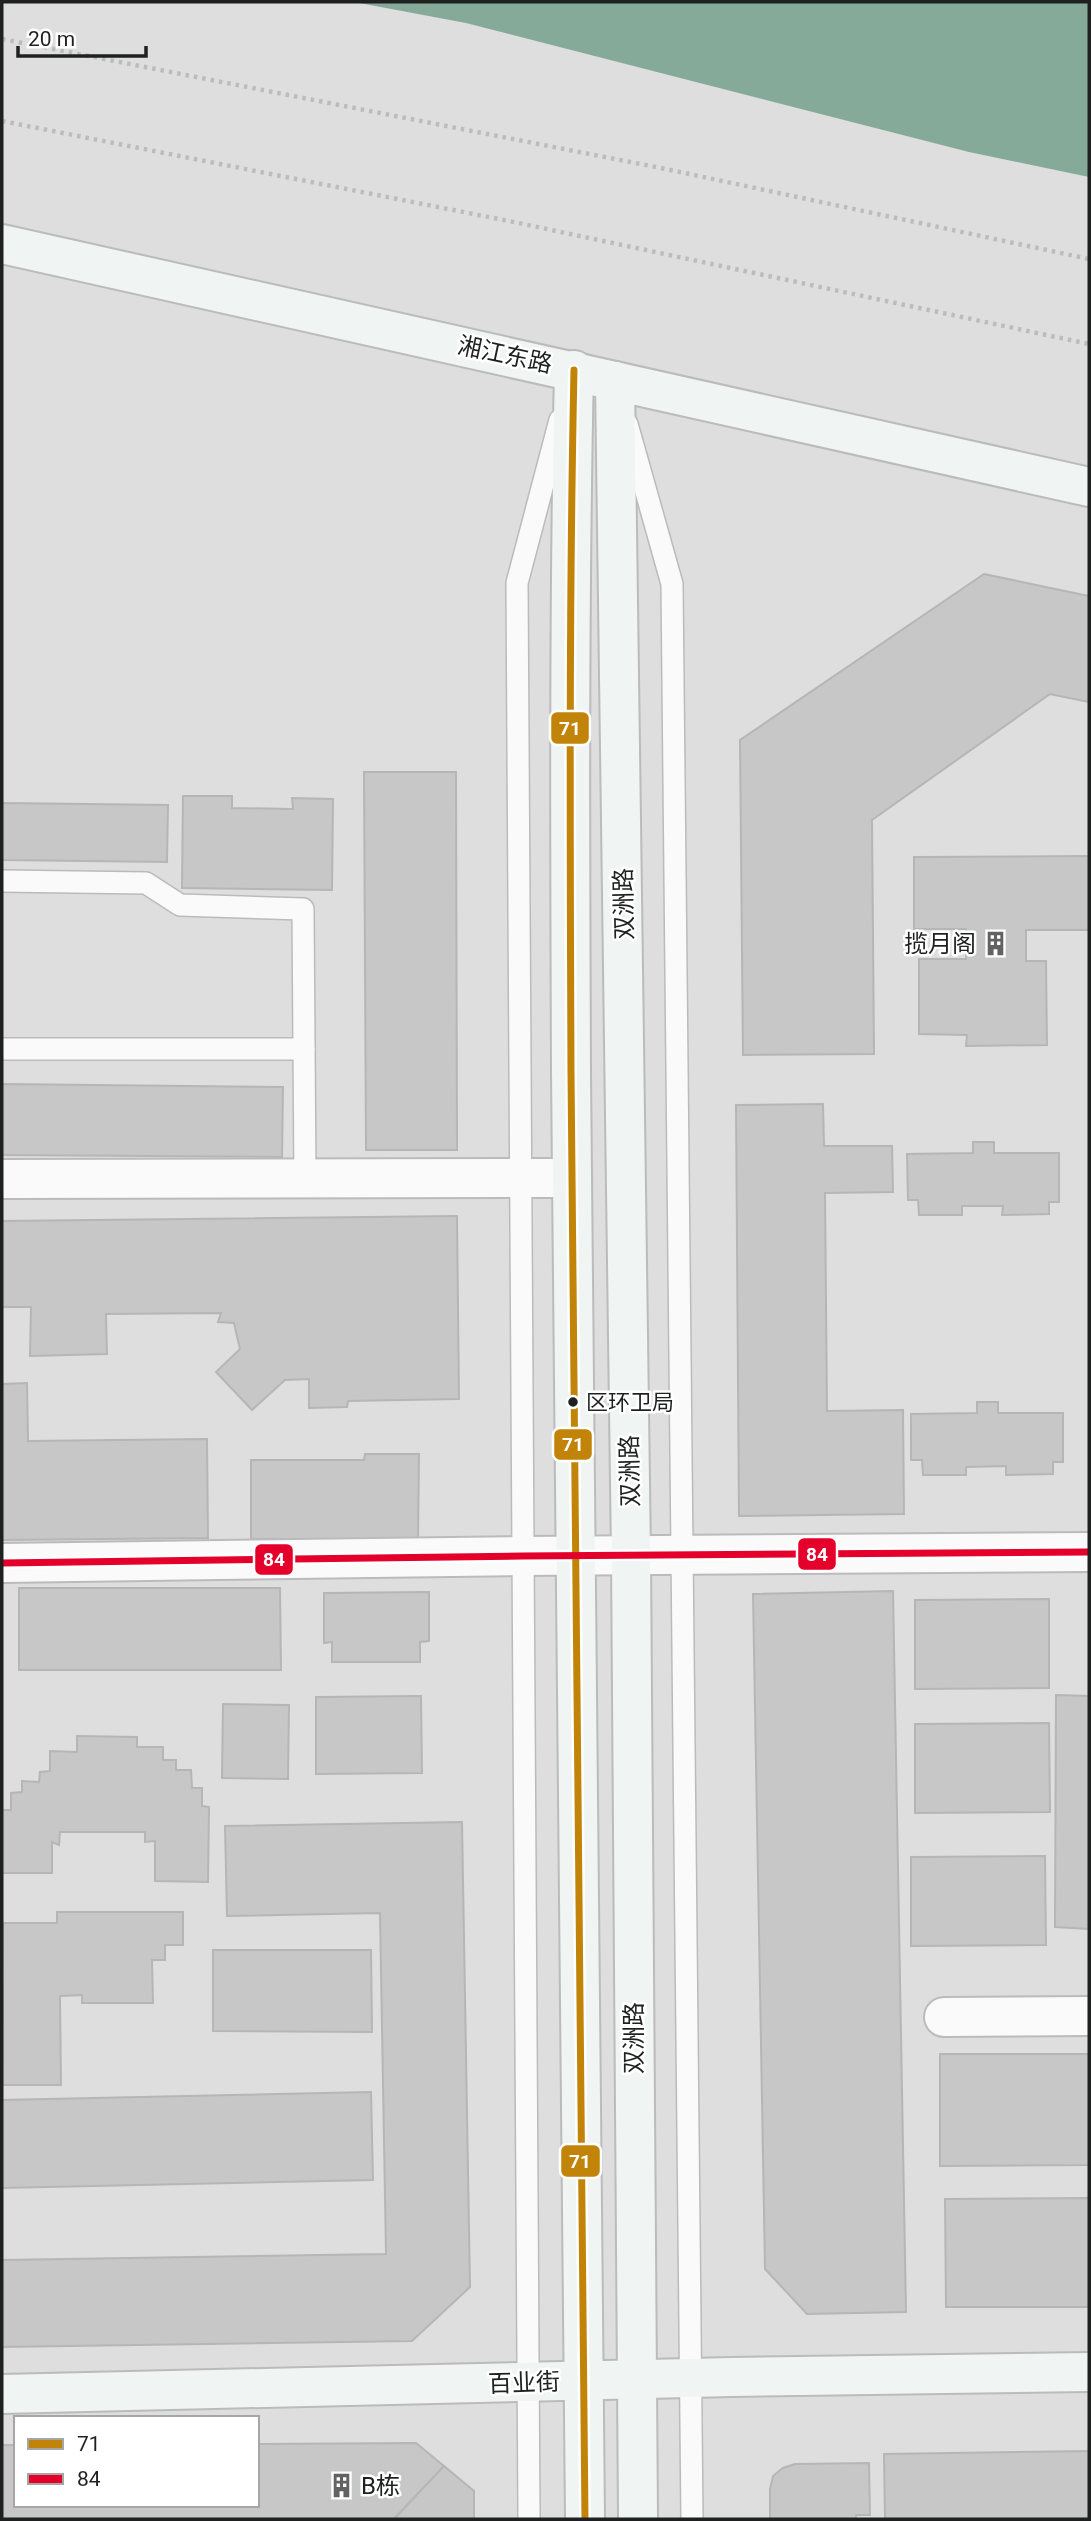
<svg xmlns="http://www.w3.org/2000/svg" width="1091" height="2521" font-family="Roboto,'Noto Sans SC',sans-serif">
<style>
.water{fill:#86aa99}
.building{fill:#c6c7c6;stroke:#b5b6b5;stroke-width:2}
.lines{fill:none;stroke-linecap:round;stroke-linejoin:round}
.lane-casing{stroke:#babbba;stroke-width:24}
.street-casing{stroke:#babbba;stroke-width:42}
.secondary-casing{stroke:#babbba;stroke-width:42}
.path{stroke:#bbbcbc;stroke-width:4.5;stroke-dasharray:3.5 5;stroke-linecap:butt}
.lane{stroke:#fafafa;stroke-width:21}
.street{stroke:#fafafa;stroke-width:38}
.secondary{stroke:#f0f4f2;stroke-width:38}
.bus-1-casing{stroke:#fff;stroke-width:12}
.bus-2-casing{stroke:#fff;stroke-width:12}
.bus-1{stroke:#c18408;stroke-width:7}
.bus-2{stroke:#e4002b;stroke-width:7}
.bus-dot{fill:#1f2020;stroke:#fff;stroke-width:2.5}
.labels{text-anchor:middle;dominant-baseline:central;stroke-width:5;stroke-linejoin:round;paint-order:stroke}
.bus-label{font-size:22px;fill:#1f2020;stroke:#fff;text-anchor:start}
.street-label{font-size:24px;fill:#1f2020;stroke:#fff}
.poi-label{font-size:24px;fill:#1f2020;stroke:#fff;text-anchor:end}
.line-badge{stroke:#fff;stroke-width:2.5}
.badge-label{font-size:19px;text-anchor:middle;font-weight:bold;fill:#fff}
</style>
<rect width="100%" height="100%" fill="#dddedd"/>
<!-- water -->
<polygon class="water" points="354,2 1089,2 1089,177 969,152 466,23"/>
<!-- building -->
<g class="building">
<polygon points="984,574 1089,596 1089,702 1050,694 872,820 874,1054 743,1055 740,740"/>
<polygon points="364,772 456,772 457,1150 366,1150"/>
<polygon points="183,796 232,796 232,808 293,809 292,798 333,799 332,890 182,888"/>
<polygon points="2,803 168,805 167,862 2,860"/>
<polygon points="1089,856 1089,930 1026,930 1026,961 1046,961 1047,1045 966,1046 967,1035 919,1034 919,959 966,959 966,929 914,929 914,857"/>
<polygon points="2,1084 283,1087 282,1157 2,1155"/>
<polygon points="823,1104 824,1146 892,1146 893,1192 825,1193 827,1411 903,1410 904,1514 739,1516 736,1105"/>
<polygon points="973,1142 994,1142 994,1153 1059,1153 1059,1202 1049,1202 1049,1214 1002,1215 1003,1206 962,1206 962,1215 919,1215 918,1200 908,1200 907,1154 973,1153"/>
<polygon points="457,1216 459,1399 348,1401 347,1407 309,1408 309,1379 285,1380 252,1410 216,1372 240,1349 234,1323 218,1322 221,1313 106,1314 107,1354 30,1356 31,1307 2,1307 2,1221"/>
<polygon points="27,1383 28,1441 207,1439 208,1538 2,1540 2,1384"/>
<polygon points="977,1402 998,1402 998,1413 1063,1413 1063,1462 1053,1462 1053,1474 1006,1475 1006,1466 966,1467 966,1475 923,1475 922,1460 911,1460 911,1414 977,1413"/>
<polygon points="365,1454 419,1454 418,1540 251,1539 251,1460 364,1460"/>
<polygon points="19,1588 280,1588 281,1670 19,1670"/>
<polygon points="893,1591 906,2312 807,2314 765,2269 753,1594"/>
<polygon points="429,1592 429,1641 420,1642 420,1662 332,1662 332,1642 324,1643 324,1593"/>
<polygon points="1049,1599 1049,1688 915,1689 915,1600"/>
<polygon points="1056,1695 1089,1696 1089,1929 1055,1927"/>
<polygon points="421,1696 422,1773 316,1774 316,1697"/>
<polygon points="223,1704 289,1705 288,1779 222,1778"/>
<polygon points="1049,1723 1050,1812 915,1813 915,1724"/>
<polygon points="77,1736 137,1737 137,1747 163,1747 163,1760 176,1760 176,1770 191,1770 192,1788 202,1788 202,1806 209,1807 208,1882 155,1881 155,1841 145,1842 145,1832 60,1832 59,1845 52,1842 52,1873 2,1873 2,1810 11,1810 11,1793 22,1792 22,1781 39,1782 40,1772 50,1771 50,1751 77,1752"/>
<polygon points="462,1822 470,2287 412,2341 2,2347 2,2260 386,2254 380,1913 227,1916 225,1826"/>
<polygon points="1045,1856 1046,1945 911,1946 911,1857"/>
<polygon points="57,1912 183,1912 183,1945 165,1945 165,1960 152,1960 153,2003 82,2003 82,1995 60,1996 61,2085 2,2085 3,1923 57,1923"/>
<polygon points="213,1950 371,1950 372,2032 213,2031"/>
<polygon points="940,2054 1089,2054 1089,2165 940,2166"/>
<polygon points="371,2092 373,2180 2,2188 2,2100"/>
<polygon points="1089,2198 1089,2307 946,2307 945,2199"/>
<polygon points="416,2443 444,2466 394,2519 2,2519 2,2445 16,2445 16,2505 257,2505 257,2444"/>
<polygon points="1089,2451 1089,2519 885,2519 884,2454"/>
<polygon points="869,2463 870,2515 856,2515 856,2519 770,2519 770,2489 773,2476 783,2468 795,2464"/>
<polygon points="444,2466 474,2491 474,2519 394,2519"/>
</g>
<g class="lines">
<defs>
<g id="lane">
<polyline points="627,424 672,584 692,2519"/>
<polyline points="2,881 146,883 180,905 303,909 305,1179"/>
<polyline points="2,1049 304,1049"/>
<polyline points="529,2519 517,583 560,420"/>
</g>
<g id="street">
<polyline points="2,1179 571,1178"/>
<polyline points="2,1563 522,1556 1089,1552"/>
<polyline points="944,2017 1089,2016"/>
</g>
<g id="secondary">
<polyline points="2,244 1089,487"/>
<path d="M574 370C569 604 570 838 571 1072 572 1555 579 2037 585 2519"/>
<polyline points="615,381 631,1556 638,2519"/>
<polyline points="2,2394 732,2377 1089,2372"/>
</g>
</defs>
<!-- lane casing -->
<use href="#lane" class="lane-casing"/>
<!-- street casing -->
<use href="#street" class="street-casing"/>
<!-- secondary casing -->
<use href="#secondary" class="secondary-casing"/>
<!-- path -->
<g class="path">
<polyline points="2,39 661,168 1089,259"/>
<polyline points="2,121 509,221 1089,344"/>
</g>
<!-- lane -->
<use href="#lane" class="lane"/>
<!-- street -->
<use href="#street" class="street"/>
<!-- secondary -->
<use href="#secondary" class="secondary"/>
<defs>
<path id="bus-1" d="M574 370C569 604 570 838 571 1072 572 1555 579 2037 585 2519"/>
<polyline id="bus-2" points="2,1563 522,1556 1089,1552"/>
</defs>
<!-- bus-1 casing -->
<use href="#bus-1" class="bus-1-casing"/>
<!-- bus-2 casing -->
<use href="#bus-2" class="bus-2-casing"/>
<!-- bus-1 -->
<use href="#bus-1" class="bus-1"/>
<!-- bus-2 -->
<use href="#bus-2" class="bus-2"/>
</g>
<!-- icons -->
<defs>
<symbol id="building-bare" viewBox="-9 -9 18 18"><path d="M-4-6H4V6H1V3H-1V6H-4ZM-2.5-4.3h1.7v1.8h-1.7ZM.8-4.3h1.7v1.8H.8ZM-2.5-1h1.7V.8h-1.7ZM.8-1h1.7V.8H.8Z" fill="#626262" stroke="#fff" stroke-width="2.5" paint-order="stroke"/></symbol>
</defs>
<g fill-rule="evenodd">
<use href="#building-bare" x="978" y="926" width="35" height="35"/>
<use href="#building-bare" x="324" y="2468" width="35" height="35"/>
</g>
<!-- markers -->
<circle class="bus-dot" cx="573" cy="1402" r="6"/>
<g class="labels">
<!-- bus labels -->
<g class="bus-label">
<text x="586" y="1402">区环卫局</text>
</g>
<!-- street labels -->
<g class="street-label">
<text transform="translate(505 355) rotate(12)">湘江东路</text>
<text transform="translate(624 904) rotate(-91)">双洲路</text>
<text transform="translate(630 1471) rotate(-91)">双洲路</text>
<text transform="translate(634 2038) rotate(-90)">双洲路</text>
<text transform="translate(524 2383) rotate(-2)">百业街</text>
</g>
<!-- poi labels -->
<g class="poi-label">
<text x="976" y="944">揽月阁</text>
<text x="361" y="2486" text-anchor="start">B栋</text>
</g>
</g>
<g class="line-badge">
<rect x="550" y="711" width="40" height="34" rx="7" fill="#c18408"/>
<rect x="553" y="1428" width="40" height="33" rx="7" fill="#c18408"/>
<rect x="797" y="1537" width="40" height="34" rx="7" fill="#e4002b"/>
<rect x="254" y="1543" width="40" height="33" rx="7" fill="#e4002b"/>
<rect x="560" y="2144" width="41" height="34" rx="7" fill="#c18408"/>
</g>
<g class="badge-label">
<text x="570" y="735">71</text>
<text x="573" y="1451">71</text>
<text x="817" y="1561">84</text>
<text x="274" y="1566">84</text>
<text x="580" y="2168">71</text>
</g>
<!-- border -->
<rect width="1091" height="2521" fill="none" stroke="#1f2020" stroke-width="7"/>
<!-- legend -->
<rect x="14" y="2416" width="245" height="91" fill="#ffffff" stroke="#a5a6a6" stroke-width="2"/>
<rect x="28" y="2439" width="35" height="10" fill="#c18408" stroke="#a5a6a6" stroke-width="2"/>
<text x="77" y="2451" font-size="21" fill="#1f2020">71</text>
<rect x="28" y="2474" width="35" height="10" fill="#e4002b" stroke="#a5a6a6" stroke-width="2"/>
<text x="77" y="2486" font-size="21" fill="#1f2020">84</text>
<!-- scale -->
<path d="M18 46v10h128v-10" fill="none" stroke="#1f2020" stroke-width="3.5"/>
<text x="28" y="46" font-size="21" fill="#1f2020" stroke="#ffffff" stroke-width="5" paint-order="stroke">20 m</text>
</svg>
